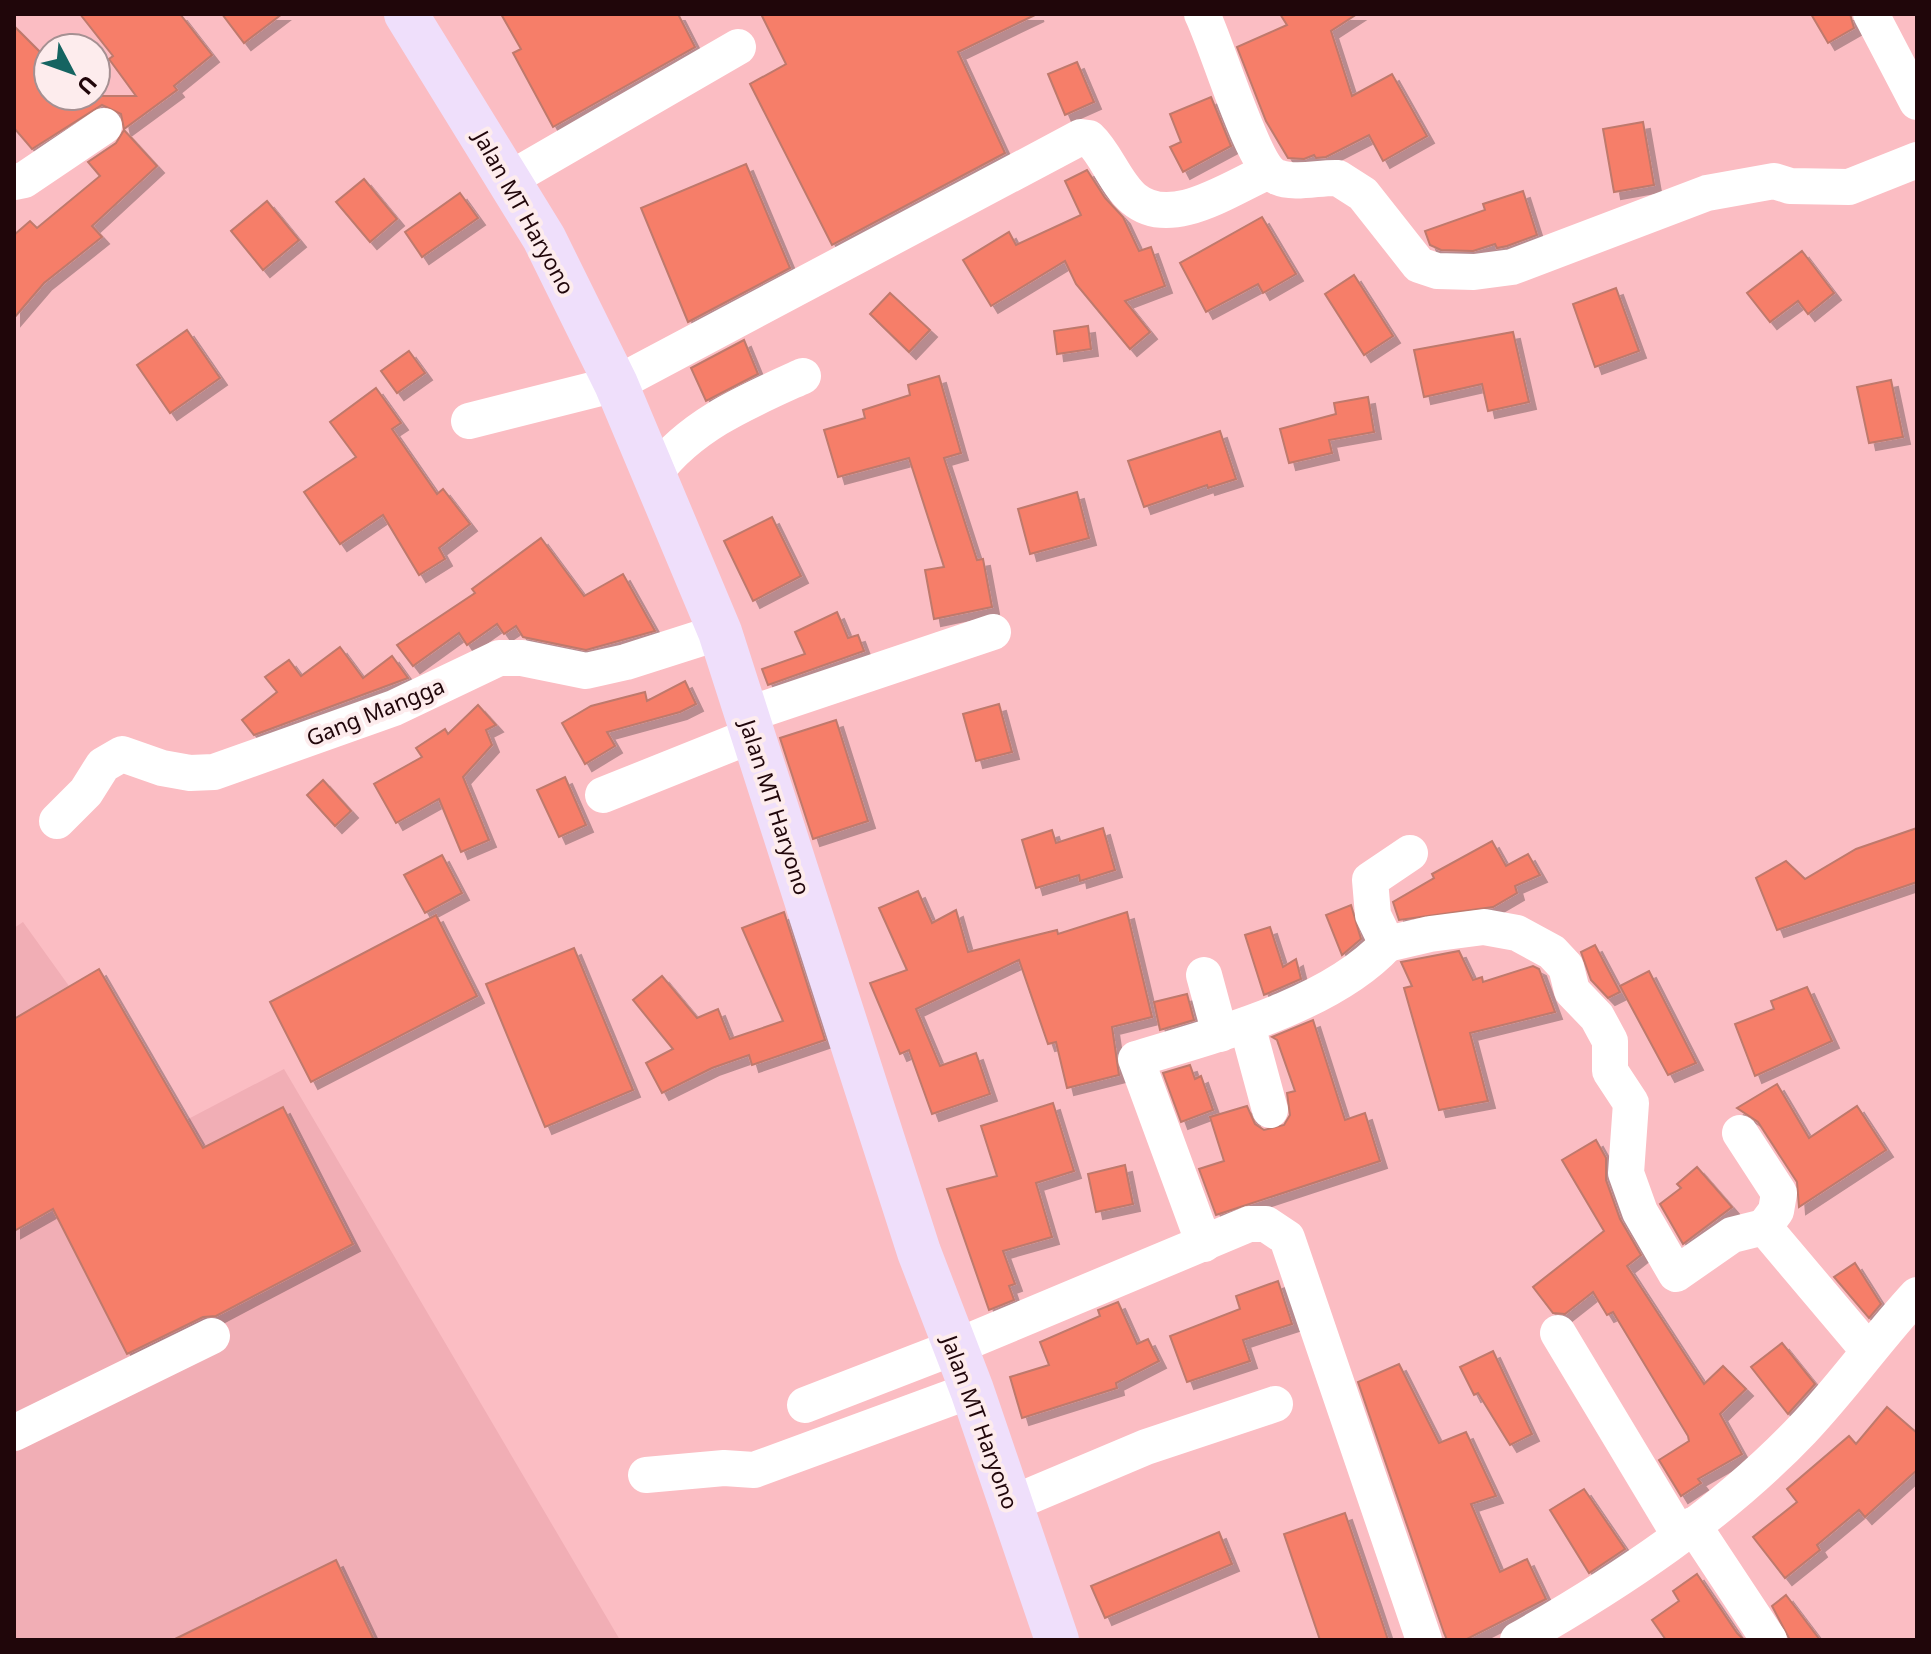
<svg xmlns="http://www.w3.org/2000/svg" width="1931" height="1654" font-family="'Noto Sans',sans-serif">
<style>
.built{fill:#f1aeb5}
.building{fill:#f67e69;stroke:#bf796c;stroke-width:2;filter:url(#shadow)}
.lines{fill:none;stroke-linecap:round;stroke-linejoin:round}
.minor{stroke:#fff;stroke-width:36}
.major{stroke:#efdffb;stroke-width:44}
.labels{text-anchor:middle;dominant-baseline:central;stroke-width:8;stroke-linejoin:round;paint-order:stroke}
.street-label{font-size:22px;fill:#20060a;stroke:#fdeced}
</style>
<defs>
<filter id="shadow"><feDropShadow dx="7" dy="7" stdDeviation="0" flood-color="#0004"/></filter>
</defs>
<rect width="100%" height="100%" fill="#fbbdc3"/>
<!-- built -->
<polygon class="built" points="23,922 171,1128 284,1069 620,1640 14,1640 14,928"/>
<!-- building -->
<g class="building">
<polygon points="80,14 180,14 212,55 174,86 177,90 124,129 121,114 102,105 32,149 14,128 14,26 48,60 48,96 136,96 109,59 113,56"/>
<polygon points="222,14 282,14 244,43"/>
<polygon points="501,14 678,14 695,47 553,127 513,53 521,49"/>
<polygon points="761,14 1037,14 958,52 1005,153 832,245 750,84 786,64"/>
<polygon points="1280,14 1357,14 1331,31 1352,96 1392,74 1427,136 1383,161 1369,135 1326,157 1316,158 1314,155 1304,159 1288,158 1266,121 1237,47 1287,25"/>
<polygon points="1811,14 1850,14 1854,28 1828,43"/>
<polygon points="1077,62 1094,102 1065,115 1048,74"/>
<polygon points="1211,97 1231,146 1183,172 1170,147 1181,142 1170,114"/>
<polygon points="1643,122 1654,185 1614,192 1603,129"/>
<polygon points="124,130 157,166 92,226 102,237 44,283 14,318 14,235 30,221 37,228 100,176 88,162 116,143"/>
<polygon points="746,164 790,268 688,322 641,208"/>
<polygon points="1087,170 1105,198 1123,217 1139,251 1151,247 1165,286 1125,301 1150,332 1130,349 1076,284 1065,261 991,306 963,260 1009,232 1016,245 1081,215 1065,181"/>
<polygon points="364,179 397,219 370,242 336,202"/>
<polygon points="1523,191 1537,235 1507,246 1497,248 1495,244 1473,251 1441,250 1430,245 1425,231 1485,210 1483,204"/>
<polygon points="460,193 478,218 422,257 405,232"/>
<polygon points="267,201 299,240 263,270 231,231"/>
<polygon points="1262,217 1296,274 1263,293 1258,284 1206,312 1180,263"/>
<polygon points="1802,251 1834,293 1808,314 1798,301 1770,322 1747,293"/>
<polygon points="1354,275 1393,336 1364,355 1325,294"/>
<polygon points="1616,288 1639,351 1595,367 1573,304"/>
<polygon points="890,293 930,330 909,352 870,314"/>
<polygon points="1088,326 1091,349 1057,354 1054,331"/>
<polygon points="187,330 220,378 170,413 137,365"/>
<polygon points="1513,332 1529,402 1488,411 1482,384 1424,397 1414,350"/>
<polygon points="744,340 758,374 706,401 691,368"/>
<polygon points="409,351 425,373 397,393 381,371"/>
<polygon points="939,376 961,453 944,458 977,560 983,559 992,607 934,619 925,570 944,567 909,458 838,477 824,430 865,418 863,410 910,395 908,385"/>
<polygon points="1891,380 1903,437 1869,443 1857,387"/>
<polygon points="376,388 401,423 392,429 437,494 443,489 470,524 439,548 445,559 419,575 383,515 340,544 304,492 356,457 330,422"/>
<polygon points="1368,397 1374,432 1329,440 1332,453 1289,463 1280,429 1336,414 1334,403"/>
<polygon points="1220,431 1236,479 1208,488 1207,485 1144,507 1128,461"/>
<polygon points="1077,492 1089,538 1030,554 1018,509"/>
<polygon points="772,517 801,576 753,601 724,541"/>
<polygon points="541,538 584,596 623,574 655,631 586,650 523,637 516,626 504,634 497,624 467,645 459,633 413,666 397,645 475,593 472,589"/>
<polygon points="837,612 848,638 858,635 864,651 768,685 762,669 805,654 795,632"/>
<polygon points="340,647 363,678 392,656 408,678 254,735 242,720 277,692 265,677 289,660 301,676"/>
<polygon points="685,681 696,704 680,712 607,732 615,746 585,764 562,723 591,706 645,692 647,701"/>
<polygon points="999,704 1012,752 976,761 963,714"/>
<polygon points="478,705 496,725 486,730 492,745 463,777 489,840 461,852 439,799 396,823 374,784 422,757 416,748 445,729 448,734"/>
<polygon points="836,720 868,821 813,839 780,738"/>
<polygon points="565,777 586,825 559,837 537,790"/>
<polygon points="323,780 351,811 335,826 307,795"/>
<polygon points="1103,828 1115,870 1080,881 1079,875 1036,888 1022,840 1052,830 1056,843"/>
<polygon points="1917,828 1917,882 1777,930 1756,878 1786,861 1805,879 1856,849"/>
<polygon points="1492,841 1506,866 1528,854 1540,875 1515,886 1517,893 1493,907 1399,920 1393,902 1434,878 1432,874"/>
<polygon points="442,855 462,893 425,913 404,875"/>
<polygon points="918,891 932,923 956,910 968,952 1057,930 1058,934 1127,912 1152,1017 1112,1027 1119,1075 1067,1088 1056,1042 1048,1044 1019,960 916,1009 940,1066 976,1053 990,1094 932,1114 909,1050 900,1054 870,983 907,970 879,908"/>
<polygon points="1351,905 1361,939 1342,955 1326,915"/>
<polygon points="784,912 825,1040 752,1065 749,1055 712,1068 662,1093 646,1063 673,1049 633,1000 662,976 697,1018 718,1009 730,1039 783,1021 742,928"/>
<polygon points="436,915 477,996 311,1082 270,1002"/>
<polygon points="1270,927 1283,967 1296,959 1301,979 1264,995 1245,935"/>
<polygon points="1595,945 1620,992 1608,998 1591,980 1581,952"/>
<polygon points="574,948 633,1090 545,1127 486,984"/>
<polygon points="1459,951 1473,980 1482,977 1483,982 1533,966 1539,969 1555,1012 1470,1033 1488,1101 1439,1110 1404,988 1412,986 1401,962"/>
<polygon points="99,969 203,1148 283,1107 353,1244 216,1316 203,1317 127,1354 53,1209 14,1231 14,1019"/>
<polygon points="1649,971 1696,1063 1668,1075 1620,986"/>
<polygon points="1807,987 1832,1041 1755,1076 1735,1024 1774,1009 1771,1001"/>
<polygon points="1187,994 1194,1020 1160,1030 1154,1002"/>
<polygon points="1313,1020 1345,1120 1365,1113 1380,1161 1216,1215 1199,1169 1224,1161 1210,1117 1247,1106 1255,1124 1264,1130 1284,1125 1290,1115 1287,1093 1295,1091 1277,1040 1272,1037"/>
<polygon points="1190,1065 1195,1079 1201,1076 1213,1110 1181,1122 1163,1073"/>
<polygon points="1777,1084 1809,1138 1857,1106 1886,1150 1799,1207 1797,1182 1758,1122 1737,1108"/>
<polygon points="1053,1103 1074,1171 1036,1183 1052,1237 1003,1251 1015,1284 1009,1286 1014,1300 989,1310 947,1189 997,1176 981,1126"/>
<polygon points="1596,1140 1606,1158 1606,1180 1620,1219 1641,1255 1627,1266 1704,1384 1723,1366 1746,1389 1720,1414 1742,1454 1698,1479 1701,1483 1681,1496 1659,1460 1689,1441 1688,1436 1613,1312 1607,1315 1593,1292 1565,1314 1553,1313 1533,1287 1604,1231 1562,1160"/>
<polygon points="1125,1165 1133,1204 1096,1212 1088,1174"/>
<polygon points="1697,1167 1732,1207 1683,1244 1660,1204 1681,1188 1677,1184"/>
<polygon points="1855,1263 1881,1304 1869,1318 1834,1277"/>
<polygon points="1278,1281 1292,1324 1243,1340 1250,1361 1187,1382 1170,1336 1240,1309 1236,1296"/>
<polygon points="1118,1302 1137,1344 1148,1339 1159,1361 1116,1383 1117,1388 1022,1418 1010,1377 1049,1365 1040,1342 1100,1316 1098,1310"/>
<polygon points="1782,1343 1815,1384 1788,1414 1751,1367"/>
<polygon points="1493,1351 1532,1434 1510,1445 1478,1393 1474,1395 1460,1367"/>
<polygon points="1399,1364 1439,1443 1466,1432 1496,1496 1471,1504 1500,1572 1527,1559 1546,1599 1465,1640 1447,1640 1444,1633 1358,1382"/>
<polygon points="1887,1407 1917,1433 1917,1470 1865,1517 1859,1510 1817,1545 1820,1550 1785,1578 1753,1537 1797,1502 1787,1489 1849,1436 1856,1444"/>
<polygon points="1584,1489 1625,1549 1589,1573 1550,1510"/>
<polygon points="1345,1513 1374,1598 1388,1640 1320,1640 1284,1534"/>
<polygon points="1219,1532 1232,1564 1105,1618 1091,1586"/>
<polygon points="336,1560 374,1640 173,1640"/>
<polygon points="1697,1574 1737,1633 1744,1640 1666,1640 1652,1620 1679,1601 1673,1591"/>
<polygon points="1786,1595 1820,1640 1790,1640 1772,1606"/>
</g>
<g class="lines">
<!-- minor -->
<g class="minor">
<path d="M1202 14C1217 44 1253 168 1277 177 1295 185 1319 177 1338 178L1363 194 1419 265 1437 271 1474 272 1512 267 1707 193 1774 181 1790 186 1849 187 1917 160"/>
<polyline points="1871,14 1917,102"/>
<polyline points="510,179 738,47"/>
<polyline points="14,182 24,180 104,126"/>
<path d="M469 421 616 384 1081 137 1089 138C1107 155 1115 183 1134 199 1171 230 1230 188 1267 172"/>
<path d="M655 473C692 424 748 401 803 376"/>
<polyline points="746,715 993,632"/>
<polyline points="603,795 753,735"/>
<polyline points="57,821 86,792 103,765 122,754 162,768 190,773 214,772 394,708 499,658 522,658 586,671 626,662 720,632"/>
<polyline points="1410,853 1370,880 1373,915 1387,944 1430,934 1484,927 1517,933 1552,952 1566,967 1572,991 1597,1017 1610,1041 1610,1071 1631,1103 1626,1173 1640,1212 1676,1274 1732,1235 1764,1227"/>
<polyline points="1204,975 1220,1034"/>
<polyline points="1247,1025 1270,1110"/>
<polyline points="1740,1133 1779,1193 1776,1211 1764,1227 1867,1349"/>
<path d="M1204 1244 1136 1059C1215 1035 1330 1006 1387 944"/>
<polyline points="1558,1333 1680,1536"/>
<polyline points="805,1405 955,1347 1249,1224 1266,1224 1287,1238 1424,1640"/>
<polyline points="14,1433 212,1336"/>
<polyline points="646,1475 724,1468 754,1470 972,1390"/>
<polyline points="1011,1504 1146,1447 1275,1404"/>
<polyline points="1693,1525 1769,1640"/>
<path d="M1518 1640C1620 1582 1721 1515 1802 1430 1843 1387 1877 1338 1917 1295"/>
</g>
<!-- major -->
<polyline class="major" points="406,14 544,238 616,384 720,632 919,1252 972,1390 1057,1640"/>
</g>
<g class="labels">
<!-- street labels -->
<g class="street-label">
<text transform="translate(525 212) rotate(61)">Jalan MT Haryono</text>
<text transform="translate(375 711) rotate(-22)">Gang Mangga</text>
<text transform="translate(776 807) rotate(72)">Jalan MT Haryono</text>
<text transform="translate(981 1422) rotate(70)">Jalan MT Haryono</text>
</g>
</g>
<!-- border -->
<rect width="1931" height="1654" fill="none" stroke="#20060a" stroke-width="32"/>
<!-- north arrow -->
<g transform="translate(72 72) rotate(131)"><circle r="38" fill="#fdeced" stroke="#a59092" stroke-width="2"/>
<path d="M0-6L14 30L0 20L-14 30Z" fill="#156461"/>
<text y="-12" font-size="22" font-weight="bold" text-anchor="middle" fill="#20060a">U</text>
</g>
</svg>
